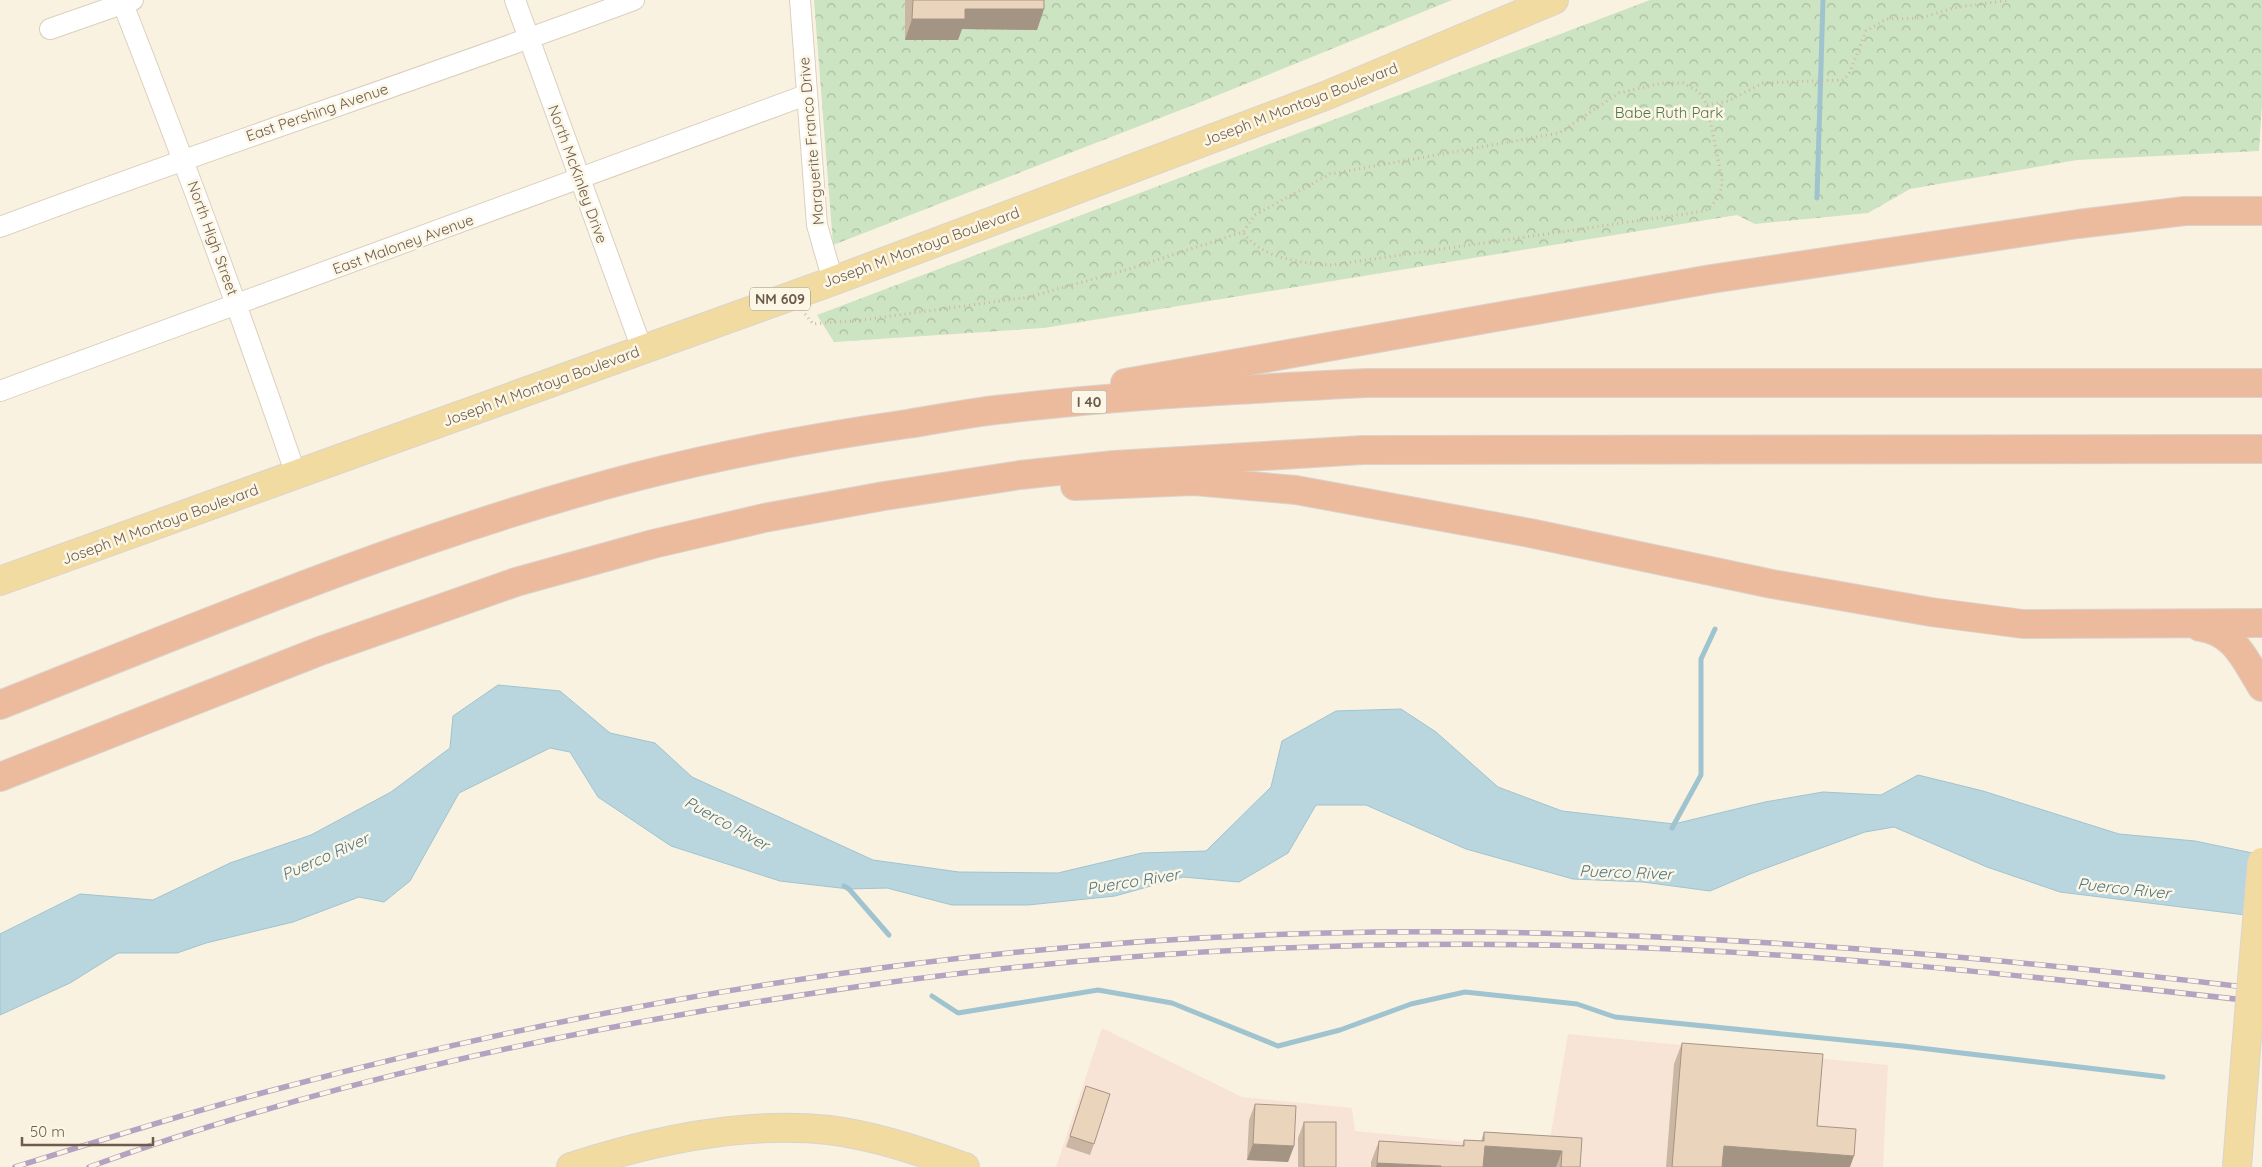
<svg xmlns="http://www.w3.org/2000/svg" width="2262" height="1167" font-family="Quicksand,sans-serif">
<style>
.commercial{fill:#f8e4d6}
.forest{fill:url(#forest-crowns)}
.water{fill:#b9d6df;stroke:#a0c3d0}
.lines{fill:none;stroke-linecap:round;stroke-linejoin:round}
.stream{stroke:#a0c3d0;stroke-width:5}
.street-casing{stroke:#dccfbe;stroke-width:22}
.primary-casing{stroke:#d9d4d0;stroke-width:30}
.highway-casing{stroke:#d9d4d0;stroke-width:30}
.path{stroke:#cfb7a0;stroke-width:3;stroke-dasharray:1 4;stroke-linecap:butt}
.street{stroke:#fff;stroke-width:20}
.primary{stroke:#f1dba0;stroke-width:28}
.highway{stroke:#ecbb9e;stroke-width:28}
.rail-casing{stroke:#b5a2c0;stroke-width:5.5}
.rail{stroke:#fcf6e6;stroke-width:4;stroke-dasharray:11;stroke-linecap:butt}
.primary-bridge-casing{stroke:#d9d4d0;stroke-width:30;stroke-linecap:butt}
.primary-bridge{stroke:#f1dba0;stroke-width:28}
.wall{fill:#cab6a2}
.shaded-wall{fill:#a49484}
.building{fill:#ebd4bc;stroke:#a49484}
.labels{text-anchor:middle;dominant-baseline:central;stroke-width:5;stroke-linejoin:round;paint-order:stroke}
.shield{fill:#fcf6e6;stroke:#988a7a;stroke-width:1}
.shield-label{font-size:14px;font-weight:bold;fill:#6d5b4b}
.street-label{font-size:15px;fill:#6d5b4b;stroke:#fcf6e6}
.park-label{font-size:15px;fill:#517748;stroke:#fcf6e6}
.water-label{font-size:16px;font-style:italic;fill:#4c7584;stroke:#fcf6e6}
</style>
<defs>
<pattern id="forest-crowns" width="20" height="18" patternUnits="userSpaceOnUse" patternTransform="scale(1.25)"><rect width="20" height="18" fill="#cce4c2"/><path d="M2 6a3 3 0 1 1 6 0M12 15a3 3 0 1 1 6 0" fill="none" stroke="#aabca0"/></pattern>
</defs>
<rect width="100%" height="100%" fill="#f9f2e1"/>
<!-- commercial -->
<polygon class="commercial" points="1102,1028 1242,1097 1352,1108 1355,1131 1548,1150 1568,1034 1888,1065 1883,1167 1056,1167"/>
<!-- forest -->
<g class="forest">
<polygon points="814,0 1452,0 1196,104 833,245"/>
<polygon points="1650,0 2262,0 2262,104 2259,151 2077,160 1910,189 1868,213 1755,224 1737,215 1044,328 834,342 817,315"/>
</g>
<!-- water -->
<polygon class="water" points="498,685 560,691 610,733 655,743 692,777 873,860 959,872 1058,873 1142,853 1206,851 1271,787 1282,741 1336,711 1401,709 1436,732 1498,787 1562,811 1674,824 1765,802 1823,792 1881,795 1918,775 1983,791 2119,834 2195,841 2262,855 2262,917 2060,892 1987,867 1894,827 1865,832 1750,874 1710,891 1643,882 1573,879 1466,849 1366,805 1316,805 1288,853 1239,882 1183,877 1115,896 1028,905 952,905 887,888 849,889 780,881 671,846 598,797 570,752 550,748 459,793 410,881 384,902 359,897 293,922 206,943 177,953 118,953 70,983 0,1015 0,934 80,894 153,900 230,863 311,835 391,792 450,748 453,716"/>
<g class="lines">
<!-- stream -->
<g class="stream">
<polyline points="1817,198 1823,0"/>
<polyline points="1672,828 1701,775 1701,659 1715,629"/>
<polyline points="844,886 849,889 889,935"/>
<polyline points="932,996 958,1013 1098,990 1172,1003 1278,1046 1340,1030 1411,1004 1465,992 1577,1004 1615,1017 1903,1046 2163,1077"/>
</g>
<defs>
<g id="street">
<polyline points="515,0 642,349"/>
<polyline points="800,0 817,225 833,281"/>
<path d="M123 4C184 160 242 317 296 475"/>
<polyline points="50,29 133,0"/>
<path d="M0 227C210 148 424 78 634 0"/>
<polyline points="0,391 806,95"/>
</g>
<g id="primary">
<polyline points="0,581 833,281 1325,96 1554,0"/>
<path d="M571 1167C651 1141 745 1121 829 1130 877 1136 921 1152 965 1167"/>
<polyline points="2237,1167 2246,1050"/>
</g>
<g id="highway">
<polyline points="1125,383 1711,279 2078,224 2185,211 2262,211"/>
<polyline points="1075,486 1194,481 1296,490 1530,533 1772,584 1931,612 2023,624 2262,623"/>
<path d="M2200 627C2235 632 2245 660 2262 687"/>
<path d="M0 705C209 622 417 534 635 477 724 454 816 437 907 424 940 419 972 412 1005 409 1125 395 1246 389 1367 383H2262"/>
<polyline points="0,777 320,651 516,582 653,544 764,518 884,496 1020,475 1114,465 1363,450 2262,449"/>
</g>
</defs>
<!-- street casing -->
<use href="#street" class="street-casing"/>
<!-- primary casing -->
<use href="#primary" class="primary-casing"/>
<!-- highway casing -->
<use href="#highway" class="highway-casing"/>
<!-- path -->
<g class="path">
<polyline points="1707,105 1728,101 1763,83 1843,80 1849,74 1866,31 1886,19 1921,18 1953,8 2009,0"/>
<path d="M805 314 813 324 862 320 1029 297 1129 269 1243 232 1255 215 1330 174 1559 133 1619 93 1662 83H1683L1698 91 1707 105 1722 179C1722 194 1717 201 1705 211L1332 265C1302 263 1261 259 1243 232"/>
</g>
<!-- street -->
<use href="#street" class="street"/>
<!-- primary -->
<use href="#primary" class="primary"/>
<!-- highway -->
<use href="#highway" class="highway"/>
<defs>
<g id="rail">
<path d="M15 1167C102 1140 189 1112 277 1089 619 998 973 941 1327 933 1640 926 1951 952 2262 989"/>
<path d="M89 1167C322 1083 563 1031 808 994 1066 954 1329 939 1590 946 1815 952 2039 977 2262 1002"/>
</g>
</defs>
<!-- rail casing -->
<use href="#rail" class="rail-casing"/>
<!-- rail -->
<use href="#rail" class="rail"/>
<defs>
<polyline id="primary-bridge" points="2246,1050 2262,862"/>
</defs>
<!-- primary-bridge casing -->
<use href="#primary-bridge" class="primary-bridge-casing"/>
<!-- primary-bridge -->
<use href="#primary-bridge" class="primary-bridge"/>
</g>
<!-- wall -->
<g class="wall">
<polygon points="905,0 1044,0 1037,30 962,29 958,40 905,40"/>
<polygon points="1682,1043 1817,1126 1850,1167 1666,1167 1674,1064"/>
<polygon points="1086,1086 1094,1144 1090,1155 1066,1147"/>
<polygon points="1255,1104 1294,1146 1288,1162 1247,1160 1249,1120"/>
<polygon points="1304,1122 1336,1167 1298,1167 1298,1138"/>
<polygon points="1484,1132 1582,1138 1580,1167 1371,1167 1371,1162 1379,1141 1462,1146 1464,1140 1481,1141"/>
</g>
<!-- shaded-wall -->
<g class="shaded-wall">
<polygon points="965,9 1044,9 1037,30 962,29 958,40 905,40 912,19"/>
<polygon points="1253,1144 1294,1146 1288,1162 1247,1160"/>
<polygon points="1485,1146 1562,1151 1556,1167 1477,1167"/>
<polygon points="1724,1146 1854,1156 1850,1167 1716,1167"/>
<polygon points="1377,1163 1441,1166 1441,1167 1376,1167"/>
</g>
<!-- building -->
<g class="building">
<polygon points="913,0 1044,0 1044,9 965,9 965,19 912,19"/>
<polygon points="1682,1043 1823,1054 1817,1126 1856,1129 1854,1156 1724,1146 1722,1167 1672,1167"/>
<polygon points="1086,1086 1110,1094 1094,1144 1070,1136"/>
<polygon points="1255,1104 1296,1106 1294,1146 1253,1144"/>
<rect x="1304" y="1122" width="32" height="45"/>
<polygon points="1484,1132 1582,1138 1580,1167 1561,1167 1562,1151 1485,1146 1483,1167 1441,1167 1441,1166 1377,1163 1379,1141 1464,1146 1464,1140 1484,1141"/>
</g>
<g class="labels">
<!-- shield labels -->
<g class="shield">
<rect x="750" y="287.5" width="60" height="23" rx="4"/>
<rect x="1071.5" y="390.5" width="35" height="23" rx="4"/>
</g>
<g class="shield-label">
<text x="780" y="299">NM 609</text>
<text x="1089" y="402">I 40</text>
</g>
<!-- street labels -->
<g class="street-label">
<text transform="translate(1300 104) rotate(-21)">Joseph M Montoya Boulevard</text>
<text transform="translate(317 112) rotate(-19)">East Pershing Avenue</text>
<text transform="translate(811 141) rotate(-95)">Marguerite Franco Drive</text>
<text transform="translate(578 174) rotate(70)">North McKinley Drive</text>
<text transform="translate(213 238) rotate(70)">North High Street</text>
<text transform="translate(403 244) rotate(-20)">East Maloney Avenue</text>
<text transform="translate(921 247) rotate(-20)">Joseph M Montoya Boulevard</text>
<text transform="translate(541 386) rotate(-20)">Joseph M Montoya Boulevard</text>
<text transform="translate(160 524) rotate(-20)">Joseph M Montoya Boulevard</text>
</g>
<!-- park labels -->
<g class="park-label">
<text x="1669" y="112">Babe Ruth Park</text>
</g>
<!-- water labels -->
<g class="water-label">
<text transform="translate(727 823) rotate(29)">Puerco River</text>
<text transform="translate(325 856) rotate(-24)">Puerco River</text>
<text transform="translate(1626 872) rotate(2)">Puerco River</text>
<text transform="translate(1133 881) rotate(-9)">Puerco River</text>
<text transform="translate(2124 888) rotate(6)">Puerco River</text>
</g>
</g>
<!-- scale -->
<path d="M22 1137v8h131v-8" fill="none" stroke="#6d5b4b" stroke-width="2.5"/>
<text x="30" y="1137" font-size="15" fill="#6d5b4b" stroke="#fcf6e6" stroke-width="4" paint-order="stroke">50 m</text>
</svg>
